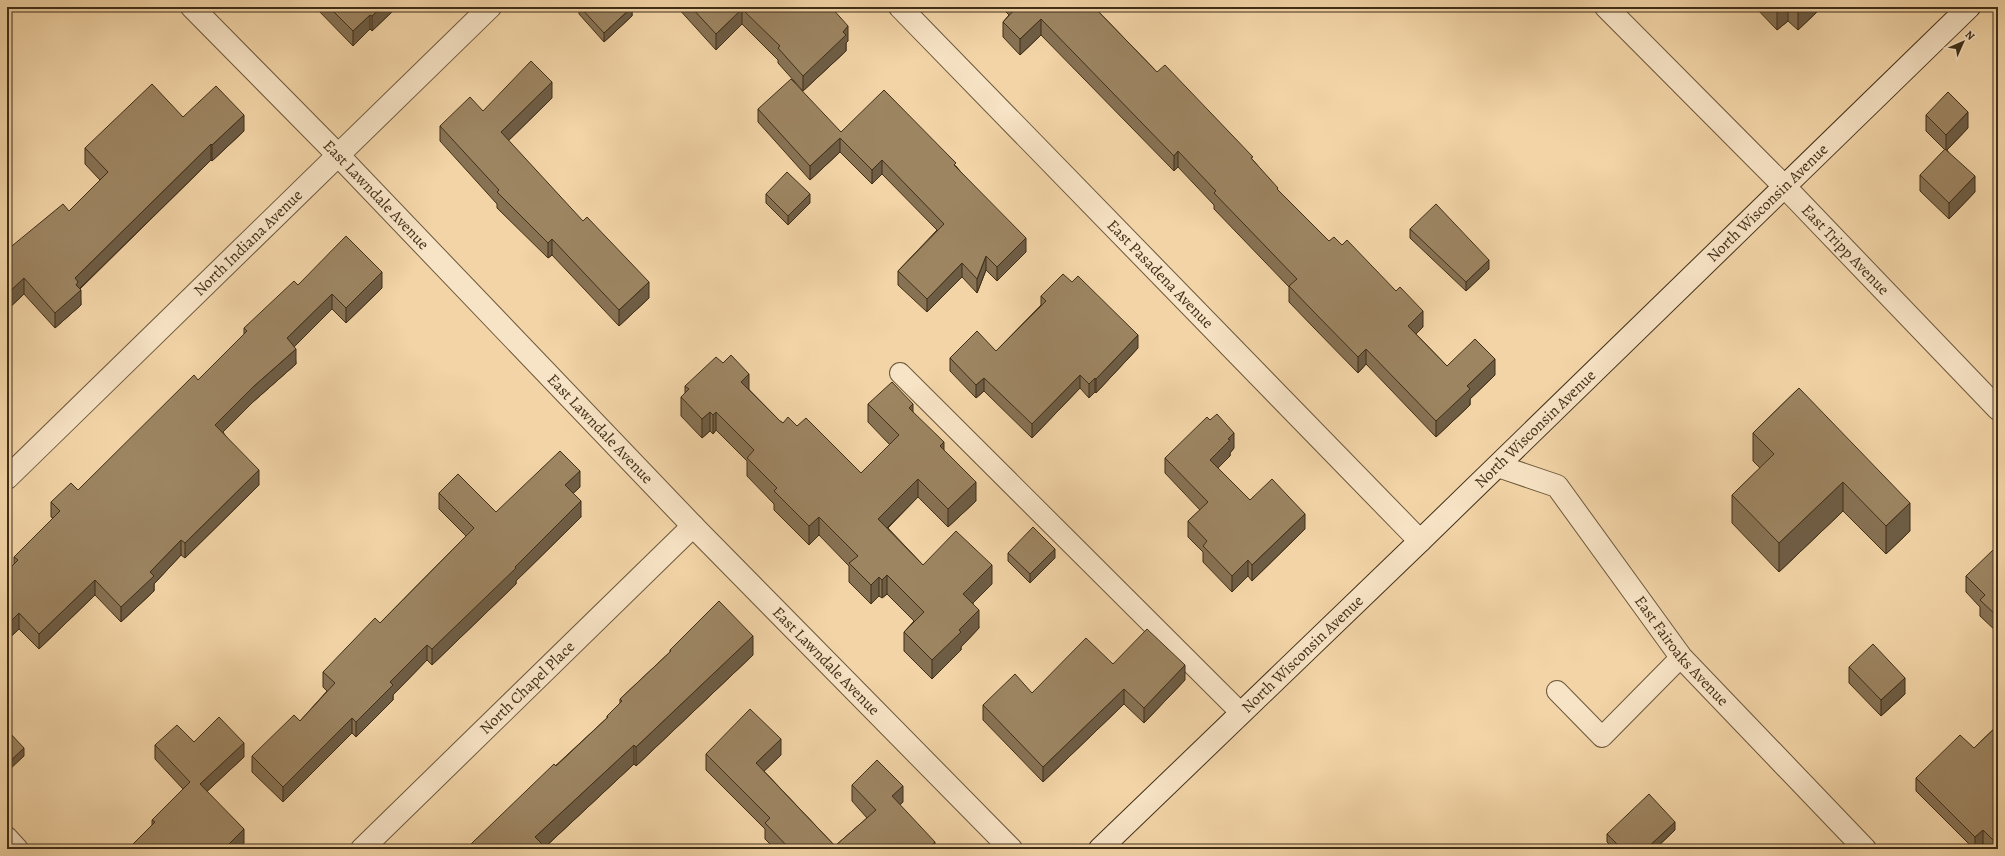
<svg xmlns="http://www.w3.org/2000/svg" width="2005" height="856" font-family="Alegreya,serif">
<style>
.lines{fill:none;stroke-linecap:round;stroke-linejoin:round}
.lane-casing{stroke:#6c583c;stroke-width:22}
.street-casing{stroke:#6c583c;stroke-width:24}
.secondary-casing{stroke:#402f18;stroke-width:24}
.lane{stroke:#f7e3c5;stroke-width:20}
.street{stroke:#f7e3c5;stroke-width:22}
.secondary{stroke:#f7e3c5;stroke-width:22}
.wall{fill:#877254;stroke:#402f18}
.shaded-wall{fill:#6e5d45;stroke:#402f18}
.building{fill:#9d8562;stroke:#402f18}
.labels{text-anchor:middle;dominant-baseline:central;stroke-width:3;stroke-linejoin:round;paint-order:stroke}
.street-label{font-size:16px;fill:#402f18;stroke:#f7e3c5}
</style>
<rect width="100%" height="100%" fill="#f2d4a6"/>
<filter id="stains"><feTurbulence type="fractalNoise" baseFrequency=".005" numOctaves="4"/><feColorMatrix values="0 0 0 0 .2 0 0 0 0 .09 0 0 0 0 .02 0 0 0 .5 -.17"/></filter>
<radialGradient id="worn" r=".72"><stop offset=".6" stop-color="#630" stop-opacity="0"/><stop offset="1" stop-color="#630" stop-opacity=".3"/></radialGradient>
<g class="lines">
<defs>
<g id="lane">
<polyline points="900,373 1241,713"/>
<polyline points="1557,691 1602,737 1681,657"/>
<polyline points="7,837 18,849"/>
</g>
<g id="street">
<path id="s1" d="M192 7 339 156 693 526 1011 849"/>
<path id="s2" d="M900 7 1420 541"/>
<path id="s3" d="M1606 7 1784 186 1998 409"/>
<path id="s4" d="M1498 466 1557 486 1681 657 1865 849"/>
<path id="s5" d="M7 478 490 7"/>
<path id="s6" d="M362 849 693 526"/>
</g>
<g id="secondary">
<path id="s7" d="M1100 849 1420 541 1969 7"/>
</g>
</defs>
<!-- lane casing -->
<use href="#lane" class="lane-casing"/>
<!-- street casing -->
<use href="#street" class="street-casing"/>
<!-- secondary casing -->
<use href="#secondary" class="secondary-casing"/>
<!-- lane -->
<use href="#lane" class="lane"/>
<!-- street -->
<use href="#street" class="street"/>
<!-- secondary -->
<use href="#secondary" class="secondary"/>
</g>
<!-- wall -->
<g class="wall">
<polygon points="315,7 397,7 372,31 370,29 353,46"/>
<polygon points="579,7 632,7 632,16 604,42 579,14"/>
<polygon points="677,7 831,7 848,41 846,43 846,51 803,91 778,63 778,60 742,24 716,50"/>
<polygon points="1001,7 1094,7 1157,72 1253,160 1278,190 1329,241 1342,245 1423,327 1416,334 1447,366 1495,375 1470,399 1470,405 1436,437 1366,364 1358,373 1314,328 1289,302 1289,287 1214,209 1214,205 1178,167 1174,171 1041,35 1020,55 1003,37 1003,22 1009,15"/>
<polygon points="1755,7 1819,7 1819,10 1798,30 1788,21 1777,30"/>
<polygon points="552,98 508,141 649,298 619,326 552,255 548,258 497,208 497,204 440,141 440,126 483,111"/>
<polygon points="758,109 841,132 956,166 1026,252 997,281 986,270 977,293 962,277 927,312 898,285 898,271 937,230 882,174 872,184 840,152 810,180 758,122"/>
<polygon points="1926,115 1968,128 1947,150 1975,192 1949,219 1920,191 1920,175 1945,150 1926,131"/>
<polygon points="183,117 244,131 212,161 211,160 80,289 81,305 55,328 24,294 7,310 7,250 69,211 100,180 85,164 85,148"/>
<polygon points="766,194 810,203 788,225 766,203"/>
<polygon points="1410,229 1489,269 1466,291 1410,238"/>
<polygon points="298,285 382,288 346,323 332,309 294,346 296,364 253,402 223,432 259,485 185,558 181,555 154,584 154,591 121,622 95,595 39,649 19,629 7,640 7,571 14,564 14,557 53,518 51,517 51,502 78,490 198,380 244,334 244,328"/>
<polygon points="1041,296 1138,348 1096,393 1095,392 1089,398 1080,388 1032,438 984,391 976,398 950,371 950,358 996,351 1041,305"/>
<polygon points="723,363 780,421 783,423 797,426 861,473 890,445 868,422 868,404 913,412 944,450 976,501 948,527 918,497 888,528 923,565 992,584 973,603 979,628 961,647 961,650 932,679 904,651 904,632 914,621 887,594 882,598 879,596 871,604 849,582 849,566 819,535 809,545 774,510 774,504 747,476 747,461 716,430 713,434 710,431 702,438 681,416 681,397 685,393 685,386"/>
<polygon points="1799,388 1910,531 1886,554 1843,511 1779,572 1732,523 1732,495 1760,468 1753,461 1753,433"/>
<polygon points="1210,420 1234,448 1230,453 1230,456 1218,468 1250,500 1305,529 1252,581 1248,576 1232,592 1203,562 1203,552 1188,537 1188,521 1200,510 1165,473 1165,458"/>
<polygon points="580,487 573,493 581,517 516,581 516,584 432,665 427,660 393,695 393,700 356,737 352,733 283,802 252,772 252,756 300,721 327,691 323,687 323,672 380,623 466,536 439,509 439,493 496,512"/>
<polygon points="1008,553 1055,558 1030,583 1008,561"/>
<polygon points="1998,553 1998,633 1980,616 1980,607 1966,592 1966,576"/>
<polygon points="670,650 753,655 636,766 634,764 543,849 470,849 470,845 607,718 607,716 620,703 620,699 670,652"/>
<polygon points="1113,664 1185,680 1144,723 1124,704 1043,782 983,720 983,705 1032,693"/>
<polygon points="1849,667 1905,694 1881,716 1849,683"/>
<polygon points="1998,725 1998,849 1989,849 1983,843 1977,849 1974,849 1916,791 1916,778 1974,748"/>
<polygon points="194,742 244,757 207,791 244,843 238,849 128,849 152,825 152,820 183,789 155,759 155,745"/>
<polygon points="706,754 781,755 764,771 835,846 867,818 852,801 852,785 903,802 899,805 935,849 775,849 765,839 765,829 706,770"/>
<polygon points="1675,830 1655,849 1614,849 1607,842 1607,834"/>
</g>
<!-- shaded-wall -->
<g class="shaded-wall">
<polygon points="382,7 397,7 372,31 372,16"/>
<polygon points="632,7 632,16 604,42 604,33"/>
<polygon points="1777,7 1788,7 1788,21 1777,30"/>
<polygon points="1798,7 1819,7 1819,10 1798,30"/>
<polygon points="742,9 742,24 716,50 716,34"/>
<polygon points="370,15 370,29 353,46 353,31"/>
<polygon points="1041,19 1041,35 1020,55 1020,39"/>
<polygon points="848,26 848,41 846,43 846,51 803,91 803,76"/>
<polygon points="552,82 552,98 501,148 501,132"/>
<polygon points="1968,112 1968,128 1946,151 1946,135"/>
<polygon points="244,115 244,131 212,161 212,145"/>
<polygon points="840,138 840,152 810,180 810,166"/>
<polygon points="211,144 211,160 78,290 81,290 81,305 55,328 55,313 75,278"/>
<polygon points="1178,151 1178,167 1174,171 1174,156"/>
<polygon points="882,160 882,174 872,184 872,170"/>
<polygon points="1975,176 1975,192 1949,219 1949,203"/>
<polygon points="810,194 810,203 788,225 788,216"/>
<polygon points="1026,238 1026,252 997,281 997,267"/>
<polygon points="552,239 552,255 548,258 548,243"/>
<polygon points="986,256 986,270 977,293 977,279"/>
<polygon points="1489,260 1489,269 1466,291 1466,282"/>
<polygon points="962,263 962,277 927,312 927,299"/>
<polygon points="382,272 382,288 346,323 346,308"/>
<polygon points="24,278 24,294 7,310 7,294"/>
<polygon points="649,282 649,298 619,326 619,310"/>
<polygon points="332,294 332,309 287,354 287,338"/>
<polygon points="1423,311 1423,327 1408,342 1408,326"/>
<polygon points="1138,335 1138,348 1096,393 1096,379"/>
<polygon points="296,349 296,364 253,402 215,440 215,425 253,387"/>
<polygon points="1366,349 1366,364 1358,373 1358,357"/>
<polygon points="1495,359 1495,375 1470,399 1470,405 1436,437 1436,421 1467,386"/>
<polygon points="749,374 749,393 741,382"/>
<polygon points="1080,375 1080,388 1032,438 1032,424"/>
<polygon points="984,378 984,391 976,398 976,385"/>
<polygon points="1095,378 1095,392 1089,398 1089,384"/>
<polygon points="913,404 913,423 909,408"/>
<polygon points="710,412 710,431 702,438 702,419"/>
<polygon points="716,412 716,430 713,434 713,415"/>
<polygon points="1234,433 1234,448 1230,453 1230,456 1210,476 1210,460 1228,439"/>
<polygon points="944,442 944,461 940,446"/>
<polygon points="259,470 259,485 185,558 185,543"/>
<polygon points="580,471 580,487 565,501 565,485"/>
<polygon points="918,479 918,497 878,537 878,519"/>
<polygon points="976,482 976,501 948,527 948,509"/>
<polygon points="1843,482 1843,511 1779,572 1779,543"/>
<polygon points="581,501 581,517 516,581 516,584 432,665 432,649"/>
<polygon points="1910,503 1910,531 1886,554 1886,526"/>
<polygon points="1305,514 1305,529 1252,581 1252,565"/>
<polygon points="819,517 819,535 809,545 809,526"/>
<polygon points="181,540 181,555 154,584 154,591 121,622 121,607 150,572"/>
<polygon points="1055,549 1055,558 1030,583 1030,574"/>
<polygon points="1248,560 1248,576 1232,592 1232,576"/>
<polygon points="992,565 992,584 963,613 963,594"/>
<polygon points="887,575 887,594 882,598 882,580"/>
<polygon points="879,577 879,596 871,604 871,585"/>
<polygon points="95,580 95,595 39,649 39,634"/>
<polygon points="979,610 979,628 961,647 961,650 932,679 932,660 959,630"/>
<polygon points="19,613 19,629 7,640 7,625"/>
<polygon points="753,636 753,655 636,766 636,747"/>
<polygon points="427,645 427,660 393,695 393,700 356,737 356,722 390,682"/>
<polygon points="1185,665 1185,680 1144,723 1144,708"/>
<polygon points="1905,678 1905,694 1881,716 1881,700"/>
<polygon points="1124,689 1124,704 1043,782 1043,767"/>
<polygon points="352,718 352,733 283,802 283,787"/>
<polygon points="781,739 781,755 756,779 756,763"/>
<polygon points="244,743 244,757 200,798 200,784"/>
<polygon points="634,745 634,764 543,849 535,849 535,837"/>
<polygon points="24,748 24,756 7,772 7,764"/>
<polygon points="903,786 903,802 892,812 892,796"/>
<polygon points="1675,822 1675,830 1655,849 1646,849"/>
<polygon points="244,829 244,843 238,849 228,849 228,845"/>
<polygon points="1983,830 1983,843 1977,849 1975,849 1975,837"/>
<polygon points="935,842 935,849 927,849"/>
<polygon points="176,845 176,849 172,849"/>
</g>
<!-- building -->
<g class="building">
<polygon points="329,7 382,7 372,16 370,15 353,31"/>
<polygon points="580,7 632,7 604,33"/>
<polygon points="691,7 831,7 848,26 843,32 846,35 803,76 778,48 780,46 742,9 716,34"/>
<polygon points="1016,7 1094,7 1157,72 1165,65 1253,157 1251,158 1278,188 1277,189 1329,241 1334,237 1342,245 1347,240 1396,291 1400,287 1423,311 1408,326 1447,366 1475,339 1495,359 1467,386 1470,389 1436,421 1366,349 1358,357 1314,312 1289,286 1297,279 1214,193 1216,191 1178,151 1174,156 1041,19 1020,39 1003,22 1017,7"/>
<polygon points="531,61 552,82 501,132 583,221 587,217 649,282 619,310 552,239 548,243 497,192 499,190 440,126 470,97 483,111"/>
<polygon points="791,79 841,132 884,90 956,163 954,165 1026,238 997,267 986,256 977,279 962,263 927,299 898,271 944,224 882,160 872,170 840,138 810,166 758,109"/>
<polygon points="152,84 183,117 216,86 244,115 212,145 211,144 75,278 78,282 76,285 81,290 55,313 24,278 7,294 7,250 63,204 69,211 108,172 85,148"/>
<polygon points="1948,92 1968,112 1946,135 1926,115"/>
<polygon points="1945,149 1975,176 1949,203 1920,175"/>
<polygon points="787,172 810,194 788,216 766,194"/>
<polygon points="1436,204 1489,260 1466,282 1410,229"/>
<polygon points="346,236 382,272 346,308 332,294 287,338 296,349 253,387 215,425 259,470 185,543 181,540 150,572 154,576 121,607 95,580 39,634 19,613 7,625 7,571 18,560 14,557 60,511 51,502 71,483 78,490 194,375 198,380 247,331 244,328 294,281 298,285"/>
<polygon points="1063,274 1072,282 1078,276 1138,335 1096,379 1095,378 1089,384 1080,375 1032,424 984,378 976,385 950,358 977,331 996,351 1046,301 1041,296"/>
<polygon points="731,355 749,374 741,382 780,421 783,423 788,417 797,426 806,418 861,473 899,435 868,404 892,382 913,404 909,408 944,442 940,446 976,482 948,509 918,479 878,519 923,565 956,531 992,565 963,594 979,610 959,630 961,632 932,660 904,632 924,612 887,575 882,580 879,577 871,585 849,563 858,556 819,517 809,526 774,491 777,488 747,458 754,450 716,412 713,415 710,412 702,419 681,397 689,389 685,386 716,357 723,363"/>
<polygon points="1799,388 1910,503 1886,526 1843,482 1779,543 1732,495 1774,454 1753,433"/>
<polygon points="1217,414 1234,433 1228,439 1230,440 1210,460 1250,500 1272,479 1305,514 1252,565 1248,560 1232,576 1203,546 1207,541 1188,521 1208,502 1165,458 1207,417 1210,420"/>
<polygon points="560,451 580,471 565,485 581,501 515,567 516,568 432,649 427,645 390,682 393,685 356,722 352,718 283,787 252,756 294,715 300,721 335,683 323,672 375,618 380,623 474,528 439,493 458,474 496,512"/>
<polygon points="1033,527 1055,549 1030,574 1008,553"/>
<polygon points="1994,549 1998,553 1998,617 1980,600 1985,595 1966,576"/>
<polygon points="719,601 753,636 636,747 634,745 535,837 543,845 539,849 474,849 470,845 554,764 556,766 608,717 607,716 622,701 620,699 671,651 670,650"/>
<polygon points="1147,629 1185,665 1144,708 1124,689 1043,767 983,705 1015,674 1032,693 1086,638 1113,664"/>
<polygon points="1873,644 1905,678 1881,700 1849,667"/>
<polygon points="750,709 781,739 756,763 835,846 876,810 852,785 877,760 903,786 892,796 935,842 927,849 790,849 765,823 770,818 706,754"/>
<polygon points="219,717 244,743 200,784 244,829 228,845 230,847 228,849 184,849 182,847 180,849 176,845 172,849 128,849 155,822 152,820 190,782 155,745 177,725 194,742"/>
<polygon points="1998,725 1998,845 1983,830 1975,837 1916,778 1960,735 1974,748"/>
<polygon points="7,730 24,748 7,764"/>
<polygon points="1649,794 1675,822 1646,849 1622,849 1607,834"/>
</g>
<g class="labels">
<!-- street labels -->
<g class="street-label">
<text stroke="none"><textPath href="#s1" startOffset="263">East Lawndale Avenue</textPath></text>
<text stroke="none"><textPath href="#s7" startOffset="929">North Wisconsin Avenue</textPath></text>
<text stroke="none"><textPath href="#s5" startOffset="337">North Indiana Avenue</textPath></text>
<text stroke="none"><textPath href="#s3" startOffset="341">East Tripp Avenue</textPath></text>
<text stroke="none"><textPath href="#s2" startOffset="373">East Pasadena Avenue</textPath></text>
<text stroke="none"><textPath href="#s1" startOffset="587">East Lawndale Avenue</textPath></text>
<text stroke="none"><textPath href="#s7" startOffset="605">North Wisconsin Avenue</textPath></text>
<text stroke="none"><textPath href="#s4" startOffset="269">East Fairoaks Avenue</textPath></text>
<text stroke="none"><textPath href="#s7" startOffset="281">North Wisconsin Avenue</textPath></text>
<text stroke="none"><textPath href="#s1" startOffset="911">East Lawndale Avenue</textPath></text>
<text stroke="none"><textPath href="#s6" startOffset="231">North Chapel Place</textPath></text>
</g>
</g>
<!-- margin -->
<rect width="2005" height="856" fill="none" stroke="#f2d4a6" stroke-width="24"/>
<rect x="8" y="8" width="1989" height="840" fill="none" stroke="#402f18" stroke-width="2"/>
<rect x="12" y="12" width="1981" height="832" fill="none" stroke="#402f18"/>
<!-- north arrow -->
<g transform="translate(1963 42) rotate(45)" stroke="#f7e3c5" stroke-width="3" paint-order="stroke">
<path d="M0-3L7 15L0 10L-7 15Z" fill="#402f18"/>
<text y="-6" font-size="11" font-weight="bold" text-anchor="middle" fill="#402f18">N</text>
</g>
<rect width="100%" height="100%" filter="url(#stains)"/>
<rect width="100%" height="100%" fill="url(#worn)"/>
</svg>
